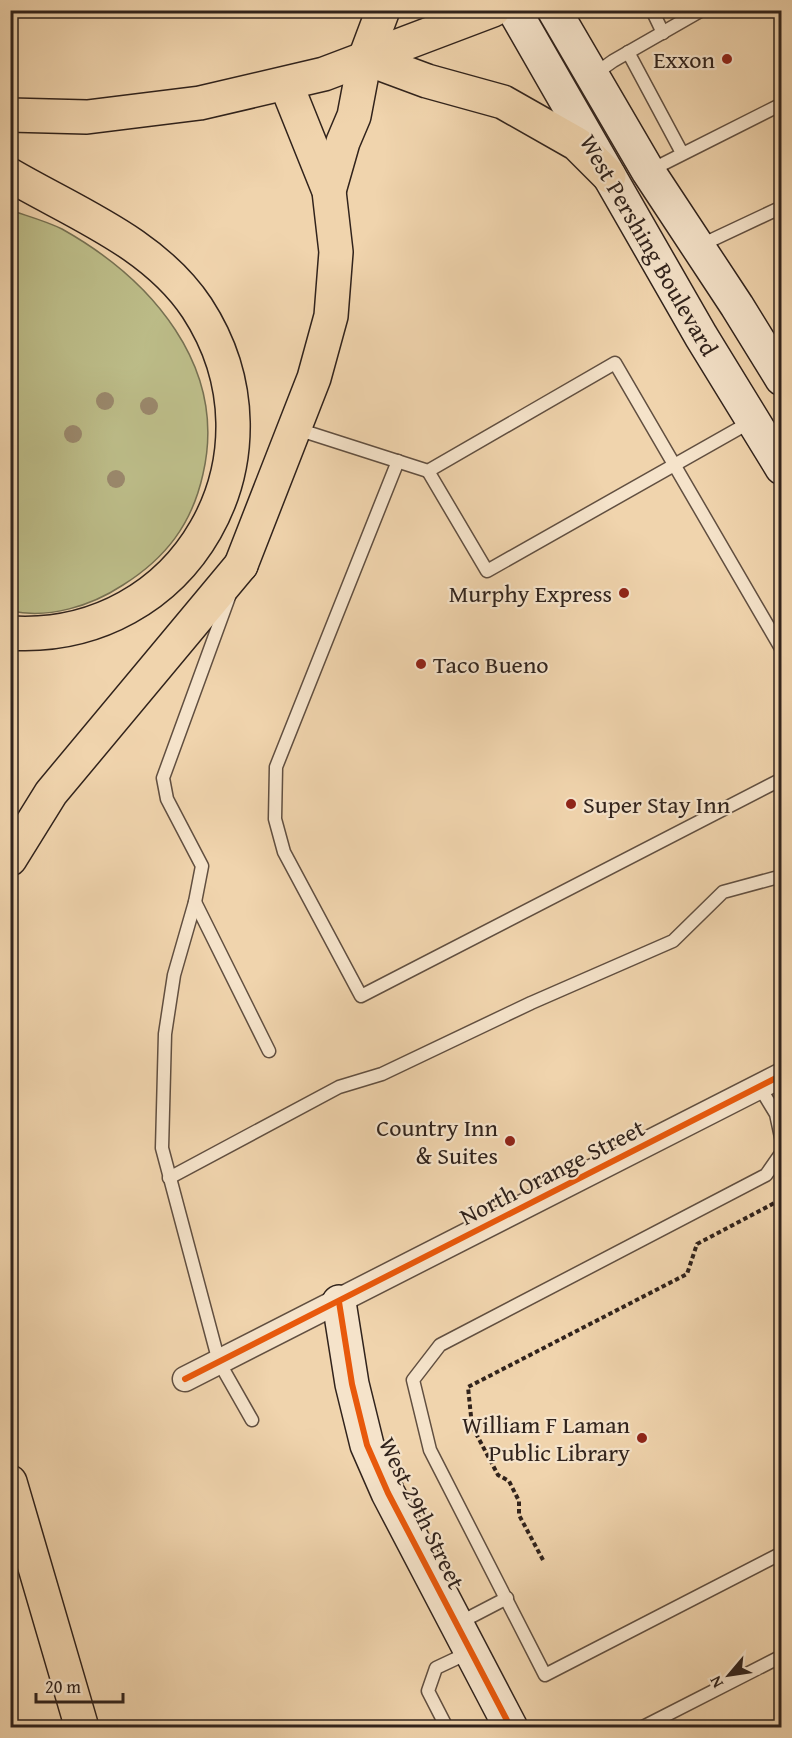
<svg xmlns="http://www.w3.org/2000/svg" width="792" height="1738" font-family="'Gentium Book Plus',serif">
<style>
.green{fill:#bcbc88;stroke:#767052;stroke-width:1.5}
.lines{fill:none;stroke-linecap:round;stroke-linejoin:round}
.lane-casing{stroke:#614f40;stroke-width:15}
.street-casing{stroke:#614f40;stroke-width:27}
.secondary-casing{stroke:#31231c;stroke-width:36}
.primary-casing{stroke:#31231c;stroke-width:36}
.highway-casing{stroke:#31231c;stroke-width:36}
.path{stroke:#31231c;stroke-width:4;stroke-dasharray:4.5 3;stroke-linecap:butt}
.lane{stroke:#f5e3ca;stroke-width:12}
.street{stroke:#f5e3ca;stroke-width:24}
.secondary{stroke:#f5e3ca;stroke-width:33}
.primary{stroke:#f0d4ad;stroke-width:33}
.highway{stroke:#f0d4ad;stroke-width:33}
.cycleway-casing{stroke:#f5e3ca;stroke-width:10}
.cycleway{stroke:#e8590c;stroke-width:6}
.tree{fill:#9a886c}
.poi-dot{fill:#8f2418;stroke:#f5e3ca;stroke-width:2}
.labels{text-anchor:middle;dominant-baseline:central;stroke-width:4.5;stroke-linejoin:round;paint-order:stroke}
.poi-label{font-size:24px;fill:#31231c;stroke:#f5e3ca;text-anchor:end}
.street-label{font-size:24px;fill:#31231c;stroke:#f5e3ca}
</style>
<rect width="100%" height="100%" fill="#f0d4ad"/>
<filter id="stains"><feTurbulence type="fractalNoise" baseFrequency=".00333" numOctaves="4"/><feColorMatrix values="0 0 0 0 .2 0 0 0 0 .09 0 0 0 0 .02 0 0 0 .5 -.17"/></filter>
<radialGradient id="worn" r=".72"><stop offset=".6" stop-color="#630" stop-opacity="0"/><stop offset="1" stop-color="#630" stop-opacity=".3"/></radialGradient>
<!-- green -->
<path class="green" d="M10 210C27 216 46 221 62 229 151 279 228 366 203 474 192 524 166 558 123 585 91 606 49 619 11 611Z"/>
<g class="lines">
<defs>
<g id="lane">
<polyline points="652,10 663,33"/>
<polyline points="628,52 682,153"/>
<polyline points="592,76 613,61 702,10"/>
<polyline points="649,171 782,104"/>
<polyline points="699,246 782,207"/>
<polyline points="297,429 428,471 615,363 782,650"/>
<polyline points="398,461 276,767 275,819 284,852 361,996 782,779"/>
<polyline points="428,471 487,571 752,421"/>
<polyline points="229,597 163,778 167,799 202,866 195,902 174,975 165,1034 162,1148 219,1362 252,1420"/>
<polyline points="195,902 269,1051"/>
<polyline points="759,1086 776,1114 782,1142"/>
<polyline points="782,1152 766,1175 440,1345 413,1380 430,1450 545,1675 782,1553"/>
<polyline points="169,1178 339,1087 382,1074 531,1003 673,941 723,892 782,876"/>
<polyline points="457,1624 507,1598"/>
<polyline points="447,1728 428,1691 436,1668 470,1652"/>
<polyline points="641,1728 782,1656"/>
</g>
<polyline id="street" points="185,1379 782,1075"/>
<g id="secondary">
<polyline points="514,10 701,336 782,468"/>
<polyline points="554,10 648,171 737,306 782,379"/>
<polyline points="339,1302 352,1384 367,1445 388,1493 511,1728"/>
</g>
<g id="primary">
<polyline points="365,58 427,81 503,102 577,144 609,176"/>
<polyline points="10,115 87,117 200,103 324,74 493,10"/>
<polyline points="329,191 343,142 354,116 365,58 383,10"/>
<polyline points="241,565 314,378 331,316 336,252 329,191 286,84"/>
</g>
<g id="highway">
<path d="M10 175C75 213 154 243 197 308 293 455 186 644 10 633"/>
<polyline points="10,859 51,793 241,565"/>
<polyline points="10,1482 82,1728"/>
</g>
</defs>
<!-- lane casing -->
<use href="#lane" class="lane-casing"/>
<!-- street casing -->
<use href="#street" class="street-casing"/>
<!-- secondary casing -->
<use href="#secondary" class="secondary-casing"/>
<!-- primary casing -->
<use href="#primary" class="primary-casing"/>
<!-- highway casing -->
<use href="#highway" class="highway-casing"/>
<!-- path -->
<polyline class="path" points="543,1560 519,1515 519,1501 509,1481 498,1475 472,1426 468,1387 687,1274 697,1244 782,1199"/>
<!-- lane -->
<use href="#lane" class="lane"/>
<!-- street -->
<use href="#street" class="street"/>
<!-- secondary -->
<use href="#secondary" class="secondary"/>
<!-- primary -->
<use href="#primary" class="primary"/>
<!-- highway -->
<use href="#highway" class="highway"/>
<defs>
<g id="cycleway">
<polyline points="339,1302 352,1384 367,1445 388,1493 511,1728"/>
<polyline points="185,1379 782,1075"/>
</g>
</defs>
<!-- cycleway casing -->
<use href="#cycleway" class="cycleway-casing"/>
<!-- cycleway -->
<use href="#cycleway" class="cycleway"/>
</g>
<!-- trees -->
<g class="tree">
<circle cx="105" cy="401" r="9"/>
<circle cx="149" cy="406" r="9"/>
<circle cx="73" cy="434" r="9"/>
<circle cx="116" cy="479" r="9"/>
</g>
<!-- markers -->
<g class="poi-dot">
<circle cx="727" cy="59" r="6"/>
<circle cx="624" cy="593" r="6"/>
<circle cx="421" cy="664" r="6"/>
<circle cx="571" cy="804" r="6"/>
<circle cx="510" cy="1141" r="6"/>
<circle cx="642" cy="1438" r="6"/>
</g>
<g class="labels">
<!-- poi labels -->
<g class="poi-label">
<text x="715" y="59">Exxon</text>
<text x="612" y="593">Murphy Express</text>
<text x="433" y="664" text-anchor="start">Taco Bueno</text>
<text x="583" y="804" text-anchor="start">Super Stay Inn</text>
<text x="498" y="1127">Country Inn<tspan x="498" dy="28">&amp; Suites</tspan></text>
<text x="630" y="1424">William F Laman<tspan x="630" dy="28">Public Library</tspan></text>
</g>
<!-- street labels -->
<g class="street-label">
<text transform="translate(649 245) rotate(60)">West Pershing Boulevard</text>
<text transform="translate(552 1172) rotate(-27)">North Orange Street</text>
<text transform="translate(422 1513) rotate(64)">West 29th Street</text>
</g>
</g>
<!-- margin -->
<rect width="792" height="1738" fill="none" stroke="#f0d4ad" stroke-width="36"/>
<rect x="12" y="12" width="768" height="1714" fill="none" stroke="#31231c" stroke-width="3"/>
<rect x="18" y="18" width="756" height="1702" fill="none" stroke="#31231c" stroke-width="1.5"/>
<!-- north arrow -->
<g transform="translate(729 1675) rotate(241)" stroke="#f5e3ca" stroke-width="4.5" paint-order="stroke">
<path d="M0-4.5L10 22L0 15L-10 22Z" fill="#31231c"/>
<text y="-9" font-size="16" font-weight="bold" text-anchor="middle" fill="#31231c">N</text>
</g>
<!-- scale -->
<path d="M36 1693v9h87v-9" fill="none" stroke="#31231c" stroke-width="3"/>
<text x="45" y="1693" font-size="18" fill="#31231c" stroke="#f5e3ca" stroke-width="4.5" paint-order="stroke">20 m</text>
<rect width="100%" height="100%" filter="url(#stains)"/>
<rect width="100%" height="100%" fill="url(#worn)"/>
</svg>
